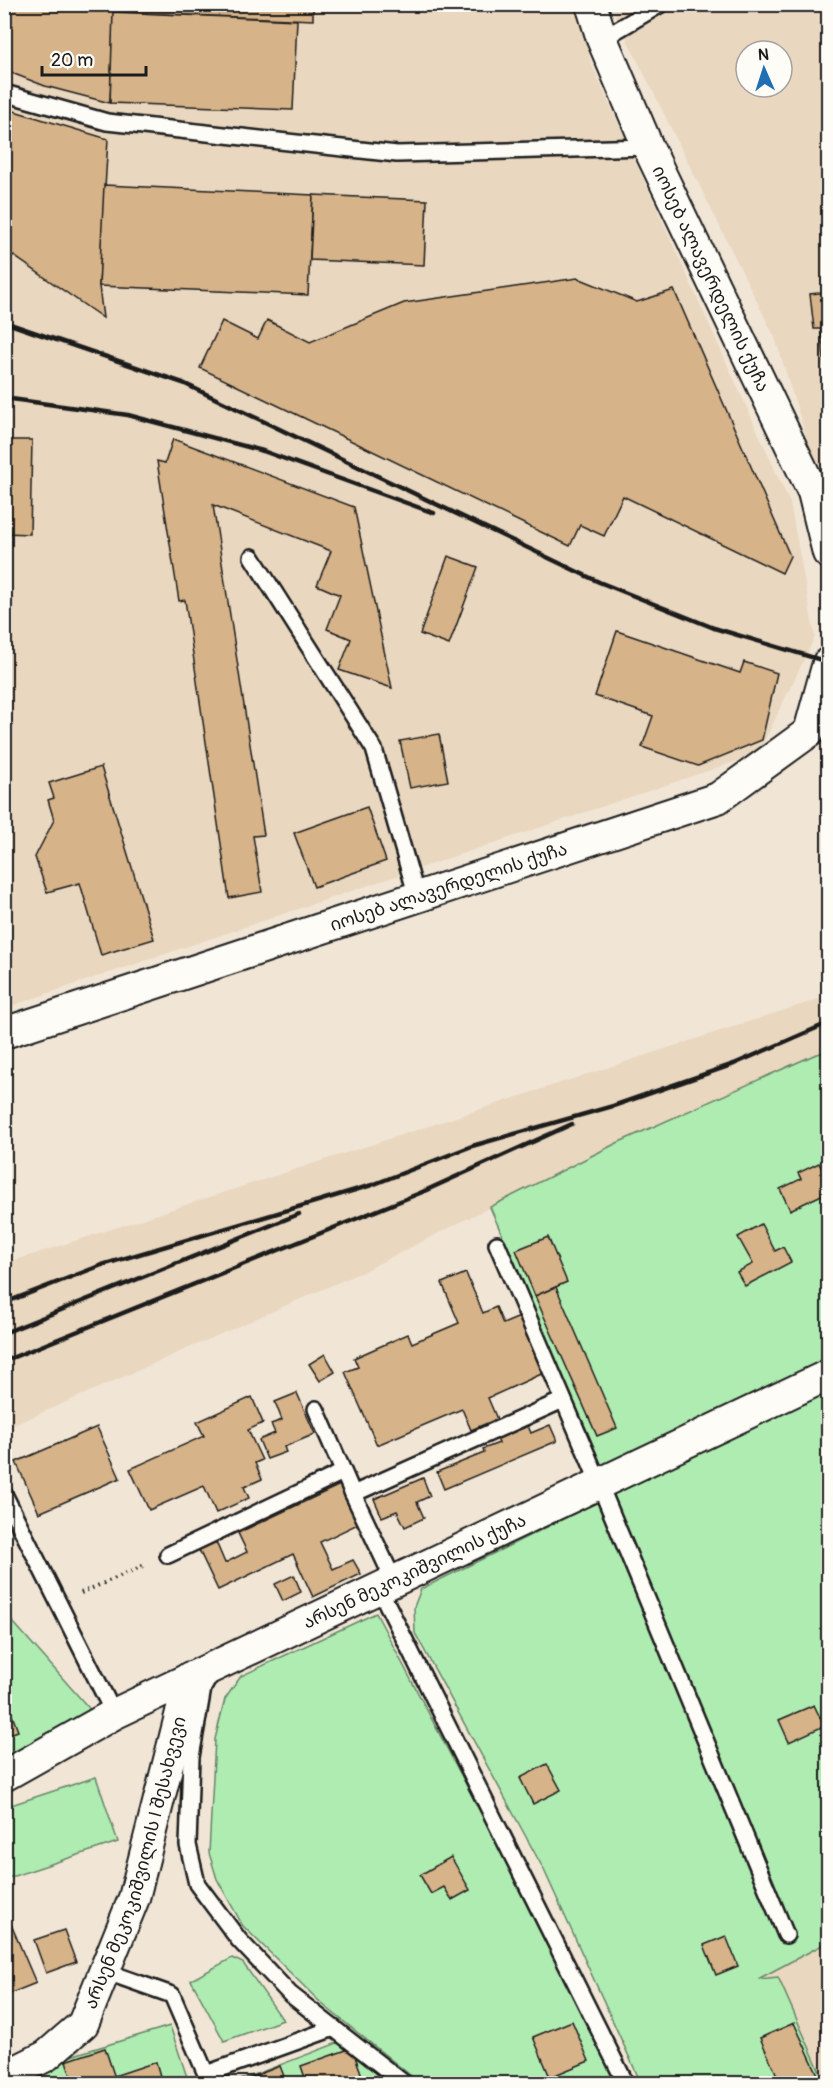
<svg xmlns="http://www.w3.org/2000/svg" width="833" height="2088" font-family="Pangolin,'Noto Sans Georgian',sans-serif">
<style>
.built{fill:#e9d7bf;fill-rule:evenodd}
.green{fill:#afecb2;stroke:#668467;stroke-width:1.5}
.building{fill:#d6b388;stroke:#1c1c1c;stroke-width:1.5}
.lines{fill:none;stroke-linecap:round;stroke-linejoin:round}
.lane-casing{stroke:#1c1c1c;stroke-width:20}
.street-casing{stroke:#1c1c1c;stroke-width:34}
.path{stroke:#1c1c1c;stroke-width:4;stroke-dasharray:1.5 4.5;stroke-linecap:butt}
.lane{stroke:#fdfcf7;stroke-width:15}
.street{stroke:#fdfcf7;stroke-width:30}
.rail{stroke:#1c1c1c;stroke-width:4.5}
.labels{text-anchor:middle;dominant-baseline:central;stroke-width:6;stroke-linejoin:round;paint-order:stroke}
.street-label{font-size:18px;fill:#1c1c1c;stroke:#fdfcf7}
</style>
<rect width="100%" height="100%" fill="#f1e6d6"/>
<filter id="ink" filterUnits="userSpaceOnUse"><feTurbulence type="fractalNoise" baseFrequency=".0167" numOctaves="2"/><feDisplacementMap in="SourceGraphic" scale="12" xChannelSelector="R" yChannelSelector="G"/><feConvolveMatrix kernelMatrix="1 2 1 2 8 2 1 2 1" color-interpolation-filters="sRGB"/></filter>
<g filter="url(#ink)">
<!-- built -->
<g class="built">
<polygon points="4,5 576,5 591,63 790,503 815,637 758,754 5,1008"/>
<path d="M610 5H828V486L821 484 775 338ZM746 51H782V87H746Z"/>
<polygon points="828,996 828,1051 814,1055 617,1143 362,1272 5,1429 4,1264"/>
<polygon points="828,1942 828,2083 825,2083 778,1977 756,1980"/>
</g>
<!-- green -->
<g class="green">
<polygon points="828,1051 828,1358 605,1473 490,1207 617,1143 814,1055"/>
<polygon points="828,1389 828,1942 758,1979 778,1977 825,2083 641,2083 544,1870 415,1633 414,1607 421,1589"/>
<polygon points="376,1613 536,1918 618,2083 420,2083 322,2004 243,1926 217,1879 209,1853 215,1739 225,1699 241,1676"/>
<polygon points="4,1614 6,1614 95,1715 4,1766"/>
<polygon points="96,1777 118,1842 5,1879 5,1807"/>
<polygon points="232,1958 243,1963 283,2020 224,2041 191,1980"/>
<polygon points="170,2026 189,2083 35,2084 54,2061"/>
<polygon points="345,2040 396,2084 230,2084"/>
</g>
<!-- building -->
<g class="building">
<polygon points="4,4 114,4 110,103 45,86 4,70"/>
<polygon points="114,4 313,4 313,20 113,12"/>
<polygon points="113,12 297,20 293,110 110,103"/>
<polygon points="4,108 108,139 99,286 103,318 4,249"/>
<polygon points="104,185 313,195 308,295 99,286"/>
<polygon points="313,195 427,200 424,265 310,260"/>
<polygon points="578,278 637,302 674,290 790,556 782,573 623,496 604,536 580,525 570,546 200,368 222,321 258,339 267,320 310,342 404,303"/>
<polygon points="828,292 828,381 826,382 821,329 814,329 810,294"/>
<polygon points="173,439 354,507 392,688 339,670 351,639 327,629 340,595 317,585 331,551 213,505 264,835 253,836 262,892 229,898 185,600 179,601 157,461 165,463"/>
<polygon points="4,440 32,440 30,534 4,533"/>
<polygon points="448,556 478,567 449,645 420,634"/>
<polygon points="617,631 740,673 744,662 777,673 762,740 698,766 642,747 653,716 595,696"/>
<polygon points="439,734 448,781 410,788 400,741"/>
<polygon points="101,767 154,939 101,955 80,883 47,892 35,857 54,820 48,800 54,798 49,783"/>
<polygon points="367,807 386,861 314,887 294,833"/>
<polygon points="819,1163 828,1182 828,1192 790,1210 780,1189 801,1179 798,1173"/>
<polygon points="761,1224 775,1251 783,1247 791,1262 745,1286 737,1272 753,1264 738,1237"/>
<polygon points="548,1237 567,1282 535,1296 516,1250"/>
<polygon points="466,1273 483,1313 496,1307 503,1324 522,1316 546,1372 488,1398 497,1419 471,1430 462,1409 377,1445 345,1372 358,1367 354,1358 408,1334 412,1343 459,1323 442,1283"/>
<polygon points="556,1287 617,1428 597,1436 535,1296"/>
<polygon points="325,1354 335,1372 320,1381 309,1364"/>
<polygon points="297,1393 315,1434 284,1447 286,1452 267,1459 259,1440 275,1433 271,1424 282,1420 275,1402"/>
<polygon points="252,1397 263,1423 248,1430 262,1460 255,1463 262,1479 244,1487 249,1498 216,1513 204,1486 149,1510 130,1469 204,1436 197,1422"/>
<polygon points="550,1425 557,1441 444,1489 437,1472 484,1453 483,1449 499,1443 497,1439 528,1426 531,1433"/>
<polygon points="97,1427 120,1478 39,1513 16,1462"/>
<polygon points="423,1478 430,1496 417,1502 424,1518 405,1527 397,1511 382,1517 374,1499"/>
<polygon points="340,1485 358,1524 320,1542 333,1569 353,1560 361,1574 313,1597 293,1554 218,1590 199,1550 216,1542 225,1563 247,1552 238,1533"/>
<polygon points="294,1575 301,1592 283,1601 275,1584"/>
<polygon points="4,1680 10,1694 5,1696 18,1731 4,1736"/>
<polygon points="814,1705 824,1726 789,1742 779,1720"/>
<polygon points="547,1764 561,1790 533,1804 520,1778"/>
<polygon points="451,1857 470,1890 452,1900 444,1887 431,1894 420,1875"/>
<polygon points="7,1915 36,1983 4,1996 4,1917"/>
<polygon points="64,1930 76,1962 46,1973 34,1940"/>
<polygon points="726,1936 738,1966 716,1975 704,1945"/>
<polygon points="572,2021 589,2061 550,2077 533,2037"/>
<polygon points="794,2023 820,2079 810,2084 781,2084 760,2038"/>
<polygon points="105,2048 117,2084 74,2084 66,2061"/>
<polygon points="352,2048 365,2084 334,2084 333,2081 325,2084 307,2084 301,2066"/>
<polygon points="156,2062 160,2076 148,2080 149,2084 117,2084 114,2076"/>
<polygon points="280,2066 287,2084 261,2084 257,2075"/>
<polygon points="257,2075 261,2084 236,2084"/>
</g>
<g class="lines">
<defs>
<g id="lane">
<polyline points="602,39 661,4"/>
<polyline points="4,93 107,122 397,154 648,147"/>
<polyline points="252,557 374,749 417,897"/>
<polyline points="497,1244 599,1483 786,1935"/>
<polyline points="316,1409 353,1494"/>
<polyline points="4,1494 114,1714"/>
<polyline points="168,1555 343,1472"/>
<polyline points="394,1581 353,1494 563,1400"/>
<polyline points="379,1588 626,2084"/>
<polyline points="213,1671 203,1688 191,1757 188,1845 197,1884 239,1940 290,1994 405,2084"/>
<polyline points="104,1971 172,1995 206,2074 334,2028"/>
</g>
<g id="street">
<path id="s1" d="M591 4 602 39 648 147 813 492 828 553"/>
<path id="s2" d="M4 1033 718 798 809 732 828 663"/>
<path id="s3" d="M4 1776 114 1714 828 1375"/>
<path id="s4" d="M4 2077 46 2056 83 2024 134 1898 190 1677"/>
</g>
</defs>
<!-- lane casing -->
<use href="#lane" class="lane-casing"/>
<!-- street casing -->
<use href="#street" class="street-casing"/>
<!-- path -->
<polyline class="path" points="81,1593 145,1565"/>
<!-- lane -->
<use href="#lane" class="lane"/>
<!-- street -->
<use href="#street" class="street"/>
<!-- rail -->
<g class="rail">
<polyline points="4,322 183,383 599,582 714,628 828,662"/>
<polyline points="4,398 128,415 263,451 434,513"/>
<polyline points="4,1303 102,1265 372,1185 472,1146 613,1106 734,1064 828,1023"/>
<polyline points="4,1333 299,1214"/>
<polyline points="4,1361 420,1193 572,1124"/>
</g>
</g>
</g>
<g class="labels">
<!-- street labels -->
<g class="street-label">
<text stroke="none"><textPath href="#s1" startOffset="300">იოსებ ალავერდელის ქუჩა</textPath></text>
<text stroke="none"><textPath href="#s2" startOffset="468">იოსებ ალავერდელის ქუჩა</textPath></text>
<text stroke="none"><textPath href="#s3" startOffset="459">არსენ მეკოკიშვილის ქუჩა</textPath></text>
<text stroke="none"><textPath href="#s4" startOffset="266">არსენ მეკოკიშვილის I შესახვევი</textPath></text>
</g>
</g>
<!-- margin -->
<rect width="833" height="2088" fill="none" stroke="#fdfcf7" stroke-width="24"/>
<rect x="12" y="12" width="809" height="2064" fill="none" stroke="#1c1c1c" stroke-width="2" filter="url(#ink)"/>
<!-- north arrow -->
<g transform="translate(764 69) rotate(357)"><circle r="28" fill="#fdfcf7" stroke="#a3a29f" stroke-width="1.5"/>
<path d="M0-4.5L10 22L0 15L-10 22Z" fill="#1f6fb2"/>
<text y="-9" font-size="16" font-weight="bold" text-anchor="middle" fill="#1c1c1c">N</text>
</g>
<!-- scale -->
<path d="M42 66v9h104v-9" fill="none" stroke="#1c1c1c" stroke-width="3"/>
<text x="51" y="66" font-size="18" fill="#1c1c1c" stroke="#fdfcf7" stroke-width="4.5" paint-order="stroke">20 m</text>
</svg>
